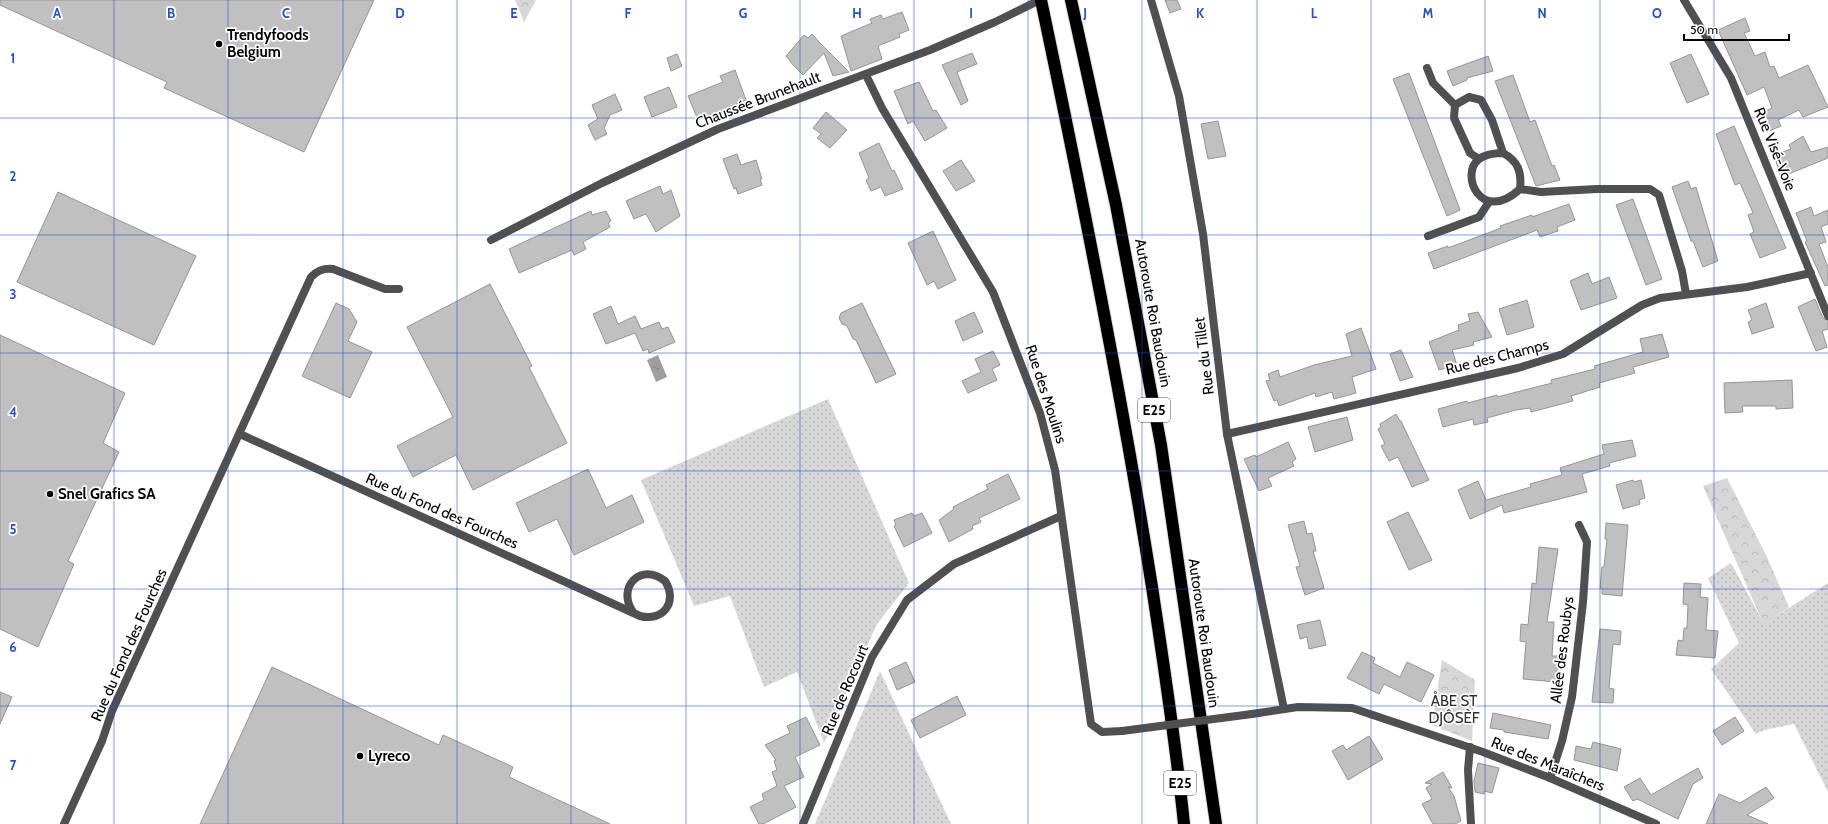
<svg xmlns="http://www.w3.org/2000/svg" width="1828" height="824" font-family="Cabin,sans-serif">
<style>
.grass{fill:url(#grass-dots)}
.forest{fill:url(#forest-crowns)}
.water{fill:url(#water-ripples)}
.building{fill:#c0c0c0;stroke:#949494}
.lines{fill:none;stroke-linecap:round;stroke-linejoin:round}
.motorway-casing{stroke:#dbdbdb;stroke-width:14}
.minor{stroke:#505050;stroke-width:8}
.tertiary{stroke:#505050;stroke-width:8}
.motorway{stroke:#000;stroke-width:12}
.minor-bridge{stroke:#505050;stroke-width:8}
.grid{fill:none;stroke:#1d4ed8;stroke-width:1;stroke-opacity:0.55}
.poi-dot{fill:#000;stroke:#fff;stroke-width:1.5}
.labels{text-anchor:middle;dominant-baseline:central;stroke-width:3.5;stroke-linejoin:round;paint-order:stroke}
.shield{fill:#fff;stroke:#4c4c4c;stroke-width:1}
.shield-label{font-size:14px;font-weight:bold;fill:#000}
.poi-label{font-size:15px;font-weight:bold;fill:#000;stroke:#fff;text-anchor:start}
.street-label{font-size:15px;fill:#000;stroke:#fff}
.park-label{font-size:15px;fill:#2e2e2e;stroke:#fff}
.grid-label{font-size:13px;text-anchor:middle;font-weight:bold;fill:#1d4ed8;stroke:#fff;stroke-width:3.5;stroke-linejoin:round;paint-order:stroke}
</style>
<defs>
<pattern id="grass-dots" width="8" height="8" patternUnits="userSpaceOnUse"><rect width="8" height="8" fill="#d7d7d7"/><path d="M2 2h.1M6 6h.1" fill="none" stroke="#b7b7b7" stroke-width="1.8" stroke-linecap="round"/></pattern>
<pattern id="forest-crowns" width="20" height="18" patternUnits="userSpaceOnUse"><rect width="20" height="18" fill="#d7d7d7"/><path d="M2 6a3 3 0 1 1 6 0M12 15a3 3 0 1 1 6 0" fill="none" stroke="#b7b7b7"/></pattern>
<pattern id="water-ripples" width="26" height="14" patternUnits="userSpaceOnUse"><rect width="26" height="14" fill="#9e9e9e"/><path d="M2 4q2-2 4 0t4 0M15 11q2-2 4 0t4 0" fill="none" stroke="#868686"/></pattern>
</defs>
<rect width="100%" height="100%" fill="#fff"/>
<!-- grass -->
<g class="grass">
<polygon points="828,399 909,583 877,624 824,743 797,672 764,687 730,596 694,606 641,480"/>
<polygon points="1731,563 1764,624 1828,583 1828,792 1794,724 1764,730 1756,734 1711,669 1739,643 1708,578"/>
<polygon points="880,671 951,824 815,824"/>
</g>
<!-- forest -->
<g class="forest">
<polygon points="515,0 536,0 524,22"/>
<polygon points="1727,478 1766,555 1789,607 1764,625 1703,486"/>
<polygon points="1442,660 1475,680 1472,741 1432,725"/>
</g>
<!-- water -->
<polygon class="water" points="658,355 667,377 656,382 647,360"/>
<!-- building -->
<g class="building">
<polygon points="0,0 374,0 304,152 164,88 167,82 0,5"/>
<polygon points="1165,0 1177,0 1181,9 1170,13"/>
<polygon points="902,12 909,30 899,34 900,37 878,46 882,59 851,71 841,36 872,23 870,19 881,15 883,19"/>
<polygon points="1745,18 1750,31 1744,33 1755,56 1765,52 1770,67 1774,66 1779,78 1808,65 1828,107 1803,117 1799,110 1778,120 1781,126 1769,131 1766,125 1763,127 1757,115 1772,108 1764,87 1747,95 1718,30"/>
<polygon points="812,34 820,43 849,72 833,76 824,53 803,75 793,65 786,56 804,35 808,38"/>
<polygon points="972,53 977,64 957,72 968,101 961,105 942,65"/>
<polygon points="677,54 682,66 671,71 667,58"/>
<polygon points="1691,54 1709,94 1687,103 1670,63"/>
<polygon points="1488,56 1493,71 1467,78 1467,80 1453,86 1447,71"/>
<polygon points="735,70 746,100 698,120 688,96 723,82 720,76"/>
<polygon points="1409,73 1460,210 1447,216 1393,79"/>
<polygon points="1513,75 1530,122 1535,120 1552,166 1554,165 1560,180 1536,186 1495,81"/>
<polygon points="919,82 933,111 936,110 947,128 925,141 913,121 908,124 894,91"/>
<polygon points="669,87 677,107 652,117 644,97"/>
<polygon points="615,94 622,110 610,115 604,128 607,134 595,140 588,125 598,119 592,105"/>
<polygon points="826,112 847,130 830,148 817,138 821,134 813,128"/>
<polygon points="1218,121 1226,156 1208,159 1201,124"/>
<polygon points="1734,126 1786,248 1760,258 1750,234 1754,232 1748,215 1753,213 1740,183 1735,185 1716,134"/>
<polygon points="1803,136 1811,152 1828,147 1828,158 1781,177 1774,155 1791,149 1789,145"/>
<polygon points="879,143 892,171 894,170 903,189 885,196 881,187 871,191 866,180 869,178 859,153"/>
<polygon points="737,154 741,165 756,160 762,179 760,179 762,185 738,194 736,188 734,189 723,159"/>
<polygon points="961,160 975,181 956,191 943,171"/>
<polygon points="1688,181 1691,189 1696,187 1718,261 1703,267 1693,241 1691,241 1672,187"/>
<polygon points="660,186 663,194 671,190 680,216 656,232 646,214 634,219 626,201"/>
<polygon points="58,192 196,256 154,345 17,282"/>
<polygon points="1633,199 1662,279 1646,285 1616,205"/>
<polygon points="1569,204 1575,220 1557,227 1558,231 1540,237 1537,230 1434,269 1428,253 1448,246 1448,248 1501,228 1500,226 1532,215 1532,217"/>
<polygon points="1811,207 1814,216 1828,210 1828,224 1821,227 1826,242 1819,244 1828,267 1828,285 1825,286 1805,242 1807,241 1796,213"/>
<polygon points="591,211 592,215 606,211 611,221 608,223 610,227 583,242 586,249 574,255 572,250 519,273 509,249"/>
<polygon points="933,231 956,280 938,289 934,281 927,285 908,243"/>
<polygon points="1588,273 1592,284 1609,277 1617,298 1581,310 1570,281"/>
<polygon points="490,284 532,366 529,367 567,443 473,490 456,455 413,477 397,446 453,417 407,327"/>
<polygon points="1815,299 1823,318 1828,321 1828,329 1822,331 1827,347 1816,351 1798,307"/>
<polygon points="1527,300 1534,327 1507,335 1499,309"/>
<polygon points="336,303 349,309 357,322 348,341 372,352 350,398 302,376"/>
<polygon points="862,303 896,374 876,383 856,340 853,339 847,326 842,324 839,318 841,313"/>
<polygon points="1766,303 1774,327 1752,334 1748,322 1752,320 1748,310"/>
<polygon points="611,306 618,324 635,316 641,329 659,322 662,329 668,327 675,342 649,353 648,349 643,351 635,333 606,344 593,314"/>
<polygon points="974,312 983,332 963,341 955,321"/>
<polygon points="1478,312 1492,337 1473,342 1474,345 1452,350 1457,365 1439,370 1429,342 1459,330 1458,325 1470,321 1468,314"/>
<polygon points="1361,328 1376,369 1352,377 1356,393 1334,399 1332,392 1316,397 1315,393 1279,406 1277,400 1274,401 1266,381 1270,380 1268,374 1278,370 1280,377 1314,365 1352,356 1346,334"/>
<polygon points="1662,334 1669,357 1633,367 1635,373 1599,383 1600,387 1571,396 1573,401 1531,412 1530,408 1516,410 1487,418 1488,422 1474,425 1473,419 1443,427 1438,409 1467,401 1468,403 1497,395 1497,397 1552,383 1551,380 1595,369 1594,366 1643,352 1640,339"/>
<polygon points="0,335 125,393 103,443 119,452 68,561 74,564 38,647 0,629"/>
<polygon points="1401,350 1413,377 1400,381 1390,354"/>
<polygon points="993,351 1000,365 992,369 997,380 968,393 962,381 981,372 975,359"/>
<polygon points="1792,380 1793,408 1776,409 1776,406 1742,406 1743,412 1725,413 1724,383"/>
<polygon points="1396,414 1400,421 1401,421 1429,480 1412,487 1398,457 1389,461 1381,446 1385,444 1378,429 1381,427 1380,424"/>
<polygon points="1347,417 1353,440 1315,452 1308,427"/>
<polygon points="1632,440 1636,456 1609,463 1610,466 1582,474 1587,492 1504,513 1502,505 1470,519 1458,490 1478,481 1486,500 1531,487 1530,484 1562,475 1560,468 1604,454 1602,445"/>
<polygon points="1288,442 1296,459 1292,462 1294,466 1268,478 1272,486 1259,491 1244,459 1255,455 1256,457"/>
<polygon points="588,469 606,508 632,495 644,522 574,555 557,519 529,532 516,503"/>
<polygon points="1008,474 1020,499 979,518 981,522 972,526 973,529 949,542 939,520 954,509 953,507 988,489 986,485"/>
<polygon points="1633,480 1634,482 1641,480 1645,498 1639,500 1640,504 1623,509 1616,485"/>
<polygon points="1408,512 1432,560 1409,570 1387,522"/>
<polygon points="912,513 914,516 922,513 932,533 904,547 894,526 896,525 894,520"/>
<polygon points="1304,521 1307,534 1312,533 1316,551 1313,551 1324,588 1305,595 1296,567 1300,566 1288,525"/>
<polygon points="1606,523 1628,525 1622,596 1602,594 1602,588 1600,588 1602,567 1604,567 1607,539 1605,539"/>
<polygon points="1539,547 1558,549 1547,622 1554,622 1552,656 1558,656 1556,682 1523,679 1526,642 1520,641 1521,624 1528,625 1532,583 1536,584"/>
<polygon points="1684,583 1701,584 1700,597 1708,598 1706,630 1718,631 1715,658 1676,655 1678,640 1683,641 1684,628 1687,628 1688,605 1683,604"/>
<polygon points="1320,620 1326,645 1309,649 1307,637 1300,639 1297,625"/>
<polygon points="1600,629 1621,631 1620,645 1613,644 1609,688 1614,689 1613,703 1592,702"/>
<polygon points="1362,652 1375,658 1373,663 1400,677 1407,662 1434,675 1421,702 1384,684 1379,694 1347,678"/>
<polygon points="906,662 915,682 897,690 889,670"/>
<polygon points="272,667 439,745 443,735 513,767 509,777 610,824 200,824"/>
<polygon points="0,692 12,697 0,724"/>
<polygon points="957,696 966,715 920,738 911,720"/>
<polygon points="1493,713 1551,725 1548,739 1504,732 1504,730 1490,728"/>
<polygon points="806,717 820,745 795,757 804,777 784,786 796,807 763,824 759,824 750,807 764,800 762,794 777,786 772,772 777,770 774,761 776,760 765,745 790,733 787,726"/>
<polygon points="1735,717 1744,731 1722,745 1713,731"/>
<polygon points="1369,736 1383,759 1348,780 1332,751 1343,745 1346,750"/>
<polygon points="1593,742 1621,749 1617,771 1574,760 1576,746 1591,749"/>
<polygon points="1478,763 1499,768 1492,793 1484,791 1484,794 1475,792 1474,781"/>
<polygon points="1698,768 1703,778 1693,784 1678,819 1637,799 1633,801 1624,787 1640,778 1651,795"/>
<polygon points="1443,772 1452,788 1448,787 1454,796 1461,821 1455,824 1433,824 1422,804 1432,799 1426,788 1432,784 1425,783"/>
<polygon points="1766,787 1774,798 1747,815 1768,824 1706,824 1719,794 1740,803"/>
</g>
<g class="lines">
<defs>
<g id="motorway">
<path d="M1041 0C1082 195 1121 390 1152 587 1164 666 1176 744 1184 824"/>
<polyline points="1071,0 1116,205 1161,445 1216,824"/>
</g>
</defs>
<!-- motorway casing -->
<use href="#motorway" class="motorway-casing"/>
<!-- minor -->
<g class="minor">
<polyline points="1151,0 1179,96 1203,234 1227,434 1284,709"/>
<polyline points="1427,68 1433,83 1455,105"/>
<polyline points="866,75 882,108 993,292 1040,413 1055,470 1091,724 1102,732 1122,731"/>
<polyline points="1479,159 1470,153 1454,118 1455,105 1469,97 1481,100 1492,120 1503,153"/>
<path d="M1520 189C1481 225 1459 174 1479 159 1486 154 1495 153 1503 153 1518 161 1522 172 1520 189L1541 192 1597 189H1650L1659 195 1682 271 1686 294"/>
<polyline points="1428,236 1479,217 1489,202"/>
<polyline points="491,240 602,183 718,129 930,50 995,22 1040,0"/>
<path d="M240 434 640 616C664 622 678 601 665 581 641 562 616 587 633 612"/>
<polyline points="1227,434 1518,368 1563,354 1642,305 1660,298 1747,287 1811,273"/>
<polyline points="1252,714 1298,707 1352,708 1483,752 1550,778 1656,824"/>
<polyline points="1470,747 1468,770 1471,824"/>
<polyline points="1550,778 1562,741 1572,697 1583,602 1587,542 1579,525"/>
<path d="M64 824 102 741 112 711 311 277C318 270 324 268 333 269L385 289H399"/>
<polyline points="803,824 872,657 907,600 954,564 1061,516"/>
</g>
<!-- tertiary -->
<polyline class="tertiary" points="1684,0 1731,78 1828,316"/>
<!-- motorway -->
<use href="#motorway" class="motorway"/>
<!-- minor-bridge -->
<polyline class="minor-bridge" points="1122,731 1252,714"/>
</g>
<!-- grid -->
<path class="grid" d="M114 0V824M228 0V824M343 0V824M457 0V824M571 0V824M686 0V824M800 0V824M914 0V824M1028 0V824M1142 0V824M1257 0V824M1371 0V824M1485 0V824M1600 0V824M1714 0V824M0 118H1828M0 235H1828M0 353H1828M0 471H1828M0 589H1828M0 706H1828"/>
<!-- markers -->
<g class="poi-dot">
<circle cx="219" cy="44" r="4"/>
<circle cx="50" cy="494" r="4"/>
<circle cx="360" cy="756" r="4"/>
</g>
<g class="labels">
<!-- shield labels -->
<g class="shield">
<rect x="1138" y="398" width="32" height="24" rx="3"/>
<rect x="1164" y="771" width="32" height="24" rx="3"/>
</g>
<g class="shield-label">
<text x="1154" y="410">E25</text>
<text x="1180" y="783">E25</text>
</g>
<!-- poi labels -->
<g class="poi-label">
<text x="227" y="35">Trendyfoods<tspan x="227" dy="17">Belgium</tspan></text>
<text x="58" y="494">Snel Grafics SA</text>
<text x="368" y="756">Lyreco</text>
</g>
<!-- street labels -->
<g class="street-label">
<text transform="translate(758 100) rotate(-21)">Chaussée Brunehault</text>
<text transform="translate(1775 149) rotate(68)">Rue Visé-Voie</text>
<text transform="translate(1153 313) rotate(80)">Autoroute Roi Baudouin</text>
<text transform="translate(1204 356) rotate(-97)">Rue du Tillet</text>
<text transform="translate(1497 357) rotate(-14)">Rue des Champs</text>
<text transform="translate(1046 394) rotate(72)">Rue des Moulins</text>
<text transform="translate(442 511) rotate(24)">Rue du Fond des Fourches</text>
<text transform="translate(1204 633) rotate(82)">Autoroute Roi Baudouin</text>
<text transform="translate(129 645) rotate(-66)">Rue du Fond des Fourches</text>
<text transform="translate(1562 650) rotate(-83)">Allée des Roubys</text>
<text transform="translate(845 690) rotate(-67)">Rue de Rocourt</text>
<text transform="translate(1548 764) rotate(22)">Rue des Maraîchers</text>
</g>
<!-- park labels -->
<g class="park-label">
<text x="1454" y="701">ÅBE ST<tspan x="1454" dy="17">DJÔSÈF</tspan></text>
</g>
</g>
<g class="grid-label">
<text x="57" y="18">A</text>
<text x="171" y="18">B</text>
<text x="286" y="18">C</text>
<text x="400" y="18">D</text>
<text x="514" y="18">E</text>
<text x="628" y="18">F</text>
<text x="743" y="18">G</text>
<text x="857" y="18">H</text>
<text x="971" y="18">I</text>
<text x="1085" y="18">J</text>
<text x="1200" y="18">K</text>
<text x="1314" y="18">L</text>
<text x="1428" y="18">M</text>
<text x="1542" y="18">N</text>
<text x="1657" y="18">O</text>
<text x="13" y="63">1</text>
<text x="13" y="181">2</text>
<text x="13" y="299">3</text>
<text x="13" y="417">4</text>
<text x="13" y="534">5</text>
<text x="13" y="652">6</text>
<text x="13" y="770">7</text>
</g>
<!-- scale -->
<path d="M1684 34v6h105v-6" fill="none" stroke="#000000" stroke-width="2"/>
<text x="1690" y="34" font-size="12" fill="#000000" stroke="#ffffff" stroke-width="3" paint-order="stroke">50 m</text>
</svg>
